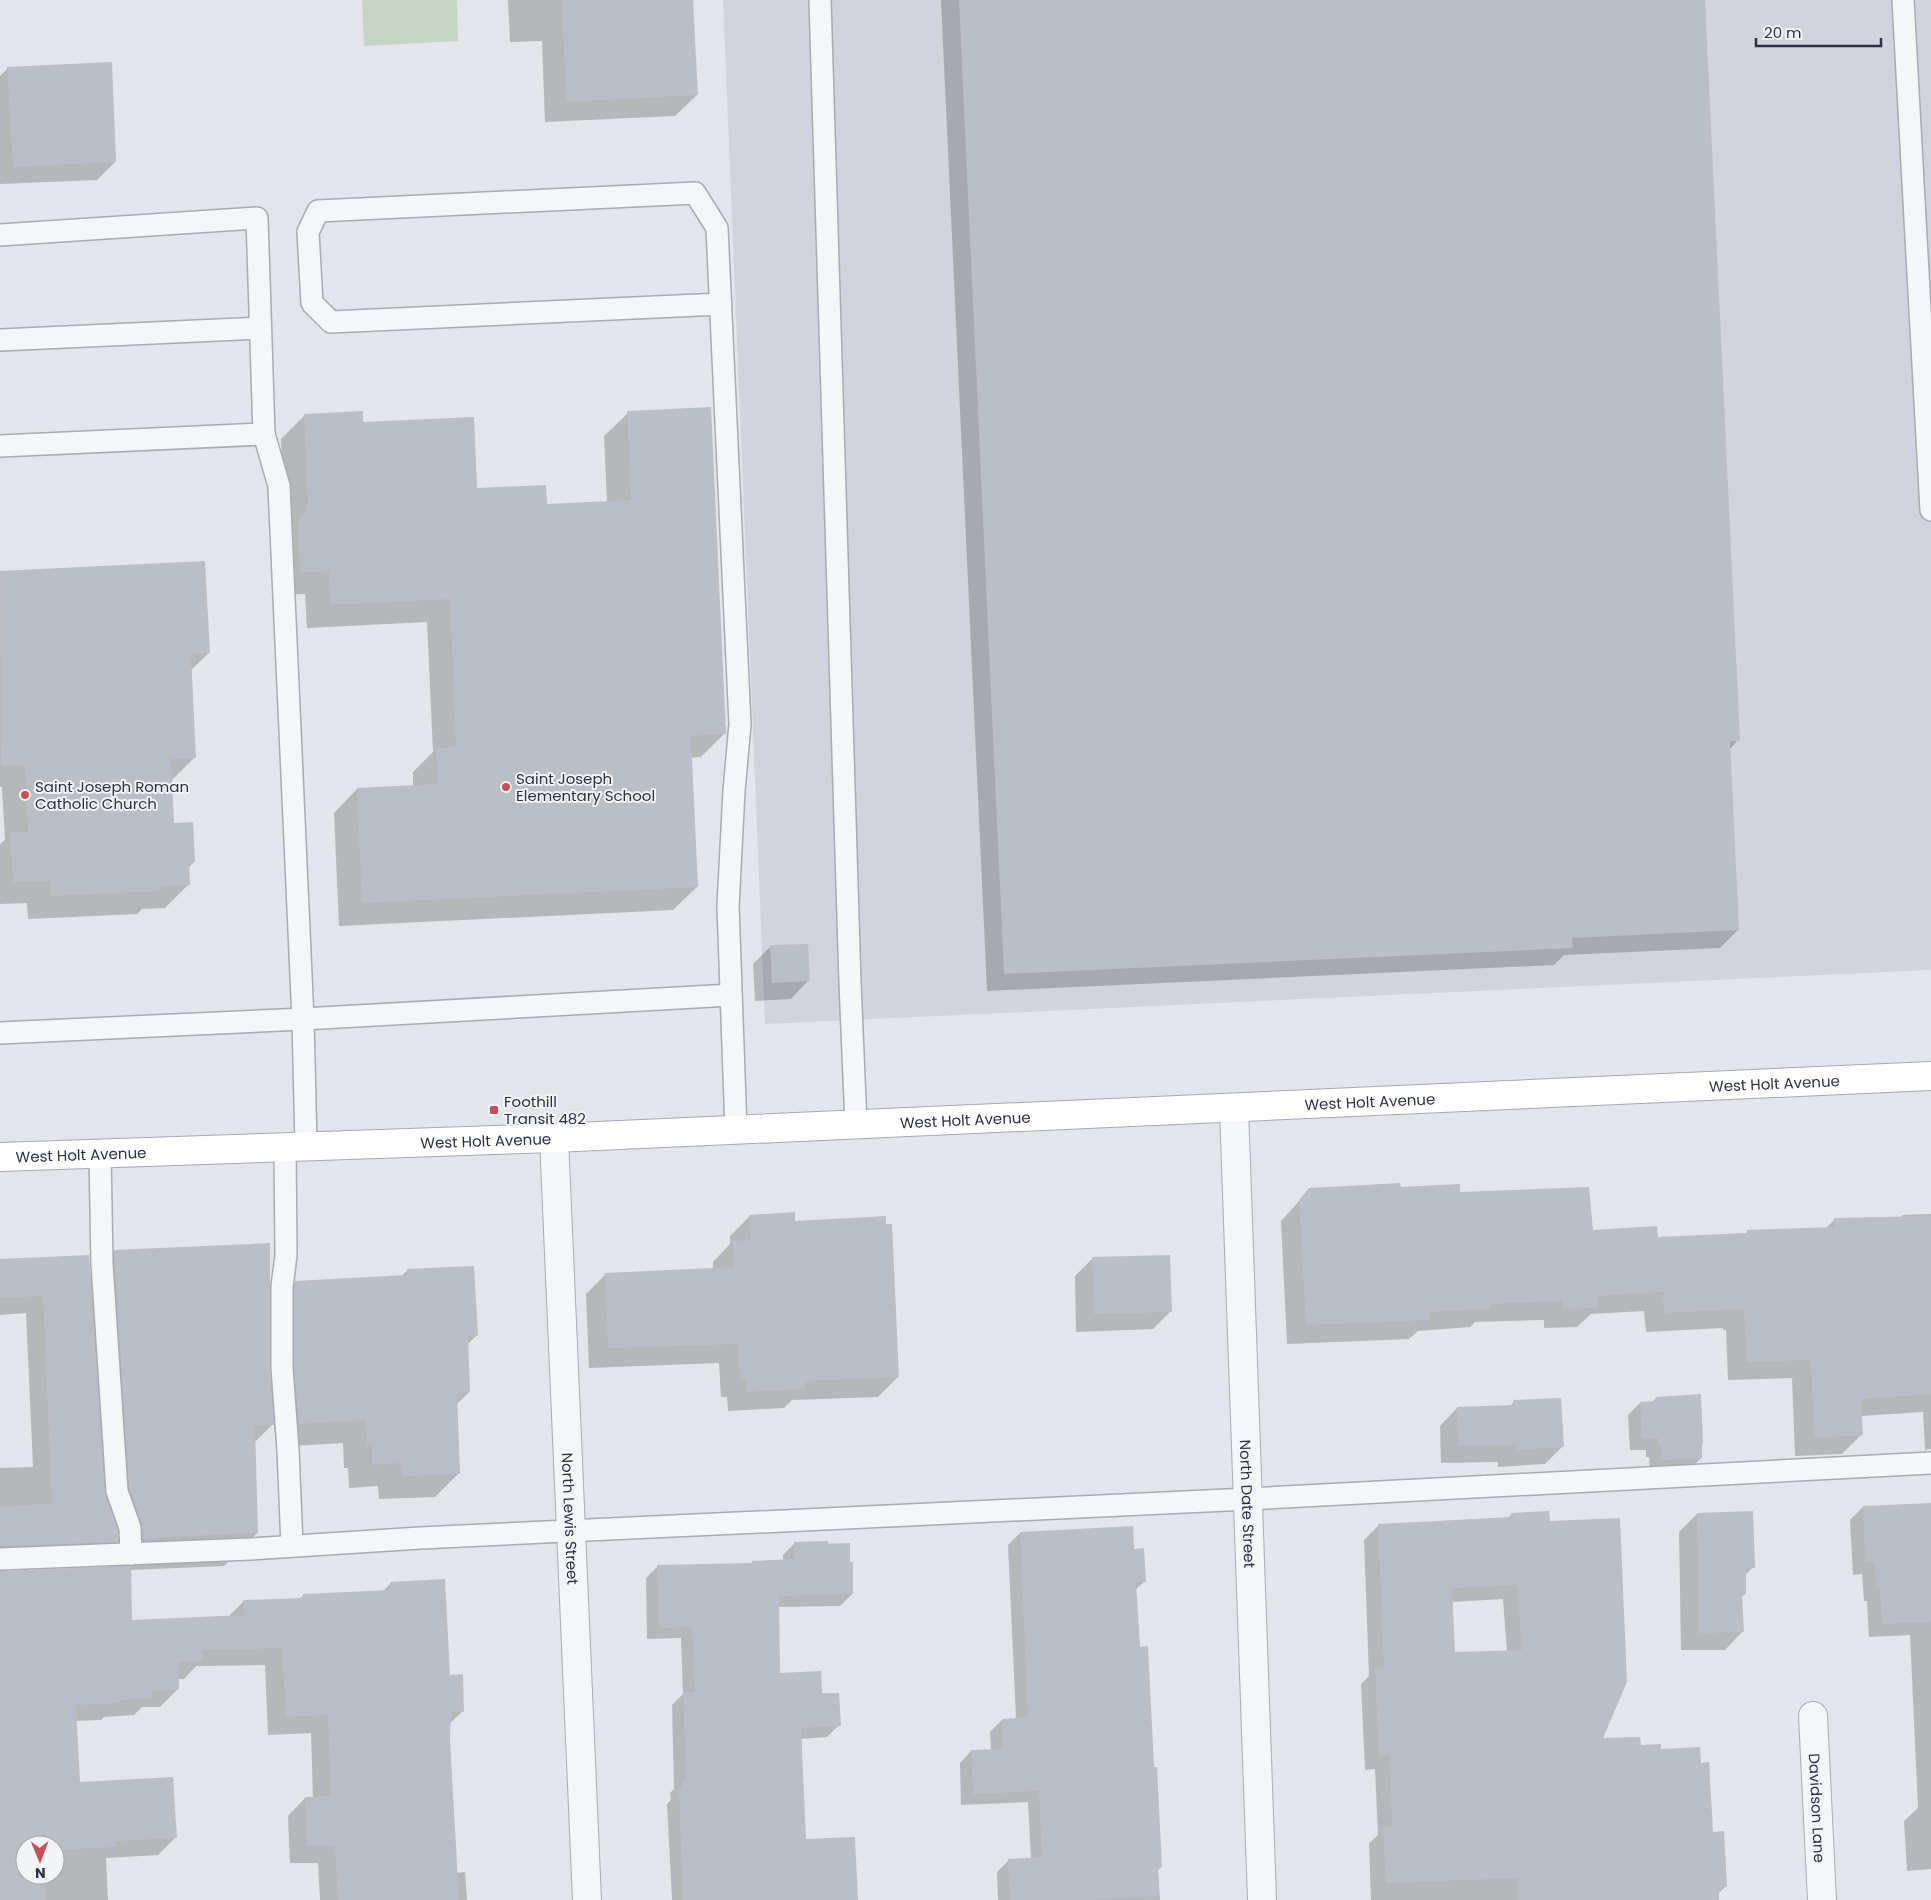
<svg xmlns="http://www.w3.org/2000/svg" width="1931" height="1900" font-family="Poppins,sans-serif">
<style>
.built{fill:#d1d4dc}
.green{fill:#c7d4c4}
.shadow{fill:#0003;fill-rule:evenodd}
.building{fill:#babec7;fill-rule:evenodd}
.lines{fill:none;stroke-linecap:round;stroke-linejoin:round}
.lane-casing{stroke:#a8abb4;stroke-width:24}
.street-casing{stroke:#a8abb4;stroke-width:30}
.primary-casing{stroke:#a3a8b5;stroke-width:30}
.lane{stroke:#f5f6f9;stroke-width:21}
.street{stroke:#f5f6f9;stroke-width:28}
.primary{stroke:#fff;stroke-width:28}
.poi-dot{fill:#c84f57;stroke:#f2f4f8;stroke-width:2}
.labels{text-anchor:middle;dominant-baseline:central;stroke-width:4;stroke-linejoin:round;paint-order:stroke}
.poi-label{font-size:15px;fill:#2b3142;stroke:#f2f4f8;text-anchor:start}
.street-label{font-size:15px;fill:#2b3142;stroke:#f2f4f8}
</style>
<rect width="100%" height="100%" fill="#e3e5ea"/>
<!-- built -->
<polygon class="built" points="723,0 1931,0 1931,970 765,1024"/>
<!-- green -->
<polygon class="green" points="362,0 457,0 458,41 364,46"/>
<!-- shadow -->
<g class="shadow">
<polygon points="508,0 692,0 697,95 675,116 545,122 542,41 510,42"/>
<polygon points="941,0 1704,0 1738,740 1730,749 1738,930 1720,948 1564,955 1554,965 987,991"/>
<polygon points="8,68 115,162 97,180 0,184 0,76"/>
<polygon points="628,413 724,734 701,757 690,758 697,887 673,910 339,926 334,813 357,789 413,787 413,772 433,752 427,622 307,628 305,594 277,595 285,527 281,439 304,416 362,424 476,490 546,505 607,502 604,436"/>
<polygon points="204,562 209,653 190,671 194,758 171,781 173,824 194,862 188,868 188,885 165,908 142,909 137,914 28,919 27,903 0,904 0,844 5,840 2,787 0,787 0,572"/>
<polygon points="771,946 808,981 791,999 755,1001 753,964"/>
<polygon points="1399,1189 1459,1193 1592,1232 1657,1238 1744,1235 1748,1232 1825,1229 1835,1219 1900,1218 1903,1215 1931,1214 1931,1449 1925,1450 1923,1412 1861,1416 1861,1435 1842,1454 1795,1456 1792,1378 1728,1380 1726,1330 1723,1330 1723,1328 1646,1332 1644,1311 1591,1314 1577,1327 1544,1328 1544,1320 1475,1322 1470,1327 1418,1331 1409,1339 1287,1344 1281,1221 1309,1190"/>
<polygon points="750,1216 794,1222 898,1377 878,1397 792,1400 784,1408 728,1411 727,1397 721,1397 719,1363 589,1368 586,1294 606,1274 713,1269 713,1262 730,1244 730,1236"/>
<path d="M115 1251 270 1386H272V1305L296 1282 400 1277 408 1270 476 1336 467 1345 469 1392 456 1405 459 1473 435 1497 379 1499 378 1486 349 1488 348 1468H344L343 1443 276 1447 274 1423 254 1443 257 1533 224 1566 130 1570 131 1621 228 1617 244 1601 299 1599 303 1596 382 1592 391 1583 449 1676 463 1711 449 1724V1740L456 1873 465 1872 467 1900H320L318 1863H290L288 1816 305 1798H313L311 1733 268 1735 265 1665 196 1666 184 1679H178V1689L160 1707H142L134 1715 104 1717 101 1720 75 1721 79 1783 176 1837 158 1855 106 1858 108 1900H0V1573L110 1569 109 1558 0 1563V1468L33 1467 26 1313 0 1315V1260L89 1276ZM25 1845H55V1875H25Z"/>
<polygon points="1093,1258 1170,1312 1153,1329 1076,1332 1075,1276"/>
<polygon points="1656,1398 1701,1445 1701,1458 1689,1470 1650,1472 1649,1457 1646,1457 1646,1450 1630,1450 1628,1415 1640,1403 1652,1402"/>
<polygon points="1514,1402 1563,1446 1545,1464 1498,1467 1498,1462 1441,1463 1440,1426 1457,1408 1509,1407"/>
<polygon points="1931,1504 1931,1869 1907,1871 1904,1821 1918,1808 1910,1635 1869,1637 1867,1601 1864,1601 1862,1574 1853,1575 1850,1520 1863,1507"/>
<path d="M1512 1514 1601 1740 1660 1750 1700 1764 1712 1833 1726 1886 1718 1894V1900H1371L1369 1843 1378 1835 1375 1769 1365 1770 1361 1684 1369 1676 1364 1540 1379 1525 1508 1518ZM1503 1599 1507 1652 1454 1653 1451 1602Z"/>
<polygon points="1697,1514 1753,1567 1744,1576 1745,1594 1741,1597 1742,1632 1725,1650 1681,1650 1679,1532"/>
<polygon points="1020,1533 1133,1551 1145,1581 1135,1590 1139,1648 1153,1769 1161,1867 1158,1870 1160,1900 998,1900 997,1872 1009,1860 1031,1859 1028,1802 961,1805 960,1763 971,1751 991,1750 990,1732 1002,1720 1016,1719 1008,1545"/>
<polygon points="795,1543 849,1544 852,1594 840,1606 778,1607 779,1674 821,1695 839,1725 827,1737 801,1739 805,1840 857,1900 672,1900 667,1804 671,1800 670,1793 674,1789 672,1705 683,1694 681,1638 647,1639 646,1578 658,1566 751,1564 753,1562 783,1561 783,1555"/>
</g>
<!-- building -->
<g class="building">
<polygon points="562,0 693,0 698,95 566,102"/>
<polygon points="959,0 1705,0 1740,741 1730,741 1739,930 1572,938 1573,948 1004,974"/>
<polygon points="112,62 116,162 13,167 7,67"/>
<polygon points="711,407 726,734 691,736 698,887 362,903 357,788 437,784 436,748 456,747 450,599 330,605 329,571 300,573 298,522 300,522 300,514 307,513 306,504 308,504 304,414 363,411 363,422 474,417 477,488 546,485 547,504 631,500 627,411"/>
<polygon points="205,561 210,653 191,654 196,758 171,759 174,823 193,822 195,862 189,863 190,885 161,886 161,891 51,896 50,881 13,882 10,832 28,832 25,765 1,766 0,571"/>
<polygon points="808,944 810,981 772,983 770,945"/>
<polygon points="1400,1183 1401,1187 1460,1184 1460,1192 1589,1187 1593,1230 1657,1226 1658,1237 1747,1233 1747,1230 1834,1227 1834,1218 1931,1216 1931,1394 1861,1399 1863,1435 1814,1438 1811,1360 1747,1362 1744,1311 1742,1311 1741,1309 1664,1313 1663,1292 1597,1296 1598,1308 1563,1309 1562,1301 1490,1304 1490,1309 1429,1312 1430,1320 1306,1325 1299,1200 1309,1188"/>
<polygon points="795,1212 795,1221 886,1216 886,1224 892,1224 899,1377 805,1381 805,1389 747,1392 746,1378 740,1378 738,1344 608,1348 605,1273 734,1267 732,1241 751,1240 749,1215"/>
<polygon points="270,1243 270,1368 274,1425 255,1426 258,1533 143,1538 142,1524 129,1488 114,1250"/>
<polygon points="89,1255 105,1492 118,1530 118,1542 0,1546 0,1507 52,1503 43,1296 0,1298 0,1259"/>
<polygon points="1170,1255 1172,1312 1094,1314 1092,1257"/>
<polygon points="474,1266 478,1336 468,1336 470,1392 457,1393 460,1474 402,1476 401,1463 372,1465 372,1445 367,1445 366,1420 299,1424 294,1368 295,1281 407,1275 407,1269"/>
<polygon points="1701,1394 1703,1444 1702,1444 1702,1458 1661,1460 1661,1446 1658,1446 1658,1438 1642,1439 1640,1402 1656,1401 1656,1397"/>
<polygon points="1561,1398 1564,1447 1516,1450 1516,1445 1458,1446 1457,1407 1514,1405 1513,1400"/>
<polygon points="1931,1503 1931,1622 1882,1624 1880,1588 1876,1588 1875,1562 1865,1562 1863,1506"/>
<path d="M1549 1511 1550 1521 1620 1518 1627 1682 1603 1738 1640 1737 1641 1745 1661 1744V1749L1700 1747 1701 1763 1709 1762 1713 1832 1724 1831 1727 1887H1719V1900H1518V1878L1386 1883 1383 1827H1392L1390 1755 1379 1756 1375 1669 1384 1668 1378 1524 1512 1517 1511 1513ZM1517 1585 1522 1650 1455 1652 1452 1588Z"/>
<polygon points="1753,1511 1755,1568 1746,1568 1746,1594 1742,1594 1744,1632 1699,1633 1697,1513"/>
<polygon points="1133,1526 1134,1549 1144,1548 1146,1582 1136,1582 1140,1647 1148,1646 1154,1767 1157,1767 1162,1867 1158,1867 1159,1896 1088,1900 1010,1900 1008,1859 1042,1857 1039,1791 973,1794 971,1750 1003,1749 1002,1719 1028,1717 1020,1532"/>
<polygon points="828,1541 828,1544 850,1543 850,1562 853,1562 853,1594 779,1596 780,1673 821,1671 822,1693 839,1693 841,1726 801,1728 806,1839 855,1837 858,1900 683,1900 679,1790 682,1790 682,1780 686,1779 683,1692 695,1692 692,1627 659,1628 657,1565 752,1563 752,1561 794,1559 794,1542"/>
<polygon points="131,1566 132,1620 244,1615 243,1600 303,1598 303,1594 391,1590 390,1582 445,1579 450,1675 463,1674 464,1712 451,1712 450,1740 459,1900 338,1900 335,1846 307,1846 305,1797 331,1796 328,1715 286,1717 282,1648 203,1650 203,1661 178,1662 179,1689 152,1691 153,1698 120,1700 120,1703 76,1705 80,1782 173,1777 177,1838 116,1841 116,1847 55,1850 55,1845 25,1845 25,1875 45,1875 46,1900 0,1900 0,1571"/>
</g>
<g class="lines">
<defs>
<g id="lane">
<polyline points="820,0 850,983 856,1124"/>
<polyline points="1903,0 1931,510"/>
<polyline points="0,235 257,218 264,434 0,446"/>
<polyline points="721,304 331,322 312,303 308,232 318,211 695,193 717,228 740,724 734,791 728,906 736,1130"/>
<polyline points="0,340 260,328"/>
<polyline points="264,434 279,486 303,1019 731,995"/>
<polyline points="0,1033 303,1019 306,1146"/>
<polyline points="285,1146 286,1255 282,1287 282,1368 288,1450 292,1546"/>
<polyline points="100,1153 102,1264 117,1491 130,1528 131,1554"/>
<polyline points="0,1559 251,1549 420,1538 1248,1499 1931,1463"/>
</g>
<g id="street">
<path id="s1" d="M1234 1108 1262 1900"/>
<path id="s2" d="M554 1138 587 1900"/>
<path id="s3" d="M1813 1716 1822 1900"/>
</g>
<g id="primary">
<path id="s4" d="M0 1157 554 1138 1931 1076"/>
</g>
</defs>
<!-- lane casing -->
<use href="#lane" class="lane-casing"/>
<!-- street casing -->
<use href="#street" class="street-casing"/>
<!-- primary casing -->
<use href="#primary" class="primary-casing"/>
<!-- lane -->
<use href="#lane" class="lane"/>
<!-- street -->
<use href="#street" class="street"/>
<!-- primary -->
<use href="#primary" class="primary"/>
</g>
<!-- markers -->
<g class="poi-dot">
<circle cx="506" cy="787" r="5"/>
<circle cx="25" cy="795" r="5"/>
<rect x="489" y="1105" width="10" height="10" rx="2.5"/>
</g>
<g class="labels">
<!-- poi labels -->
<g class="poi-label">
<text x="516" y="778">Saint Joseph<tspan x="516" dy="17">Elementary School</tspan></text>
<text x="35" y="786">Saint Joseph Roman<tspan x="35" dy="17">Catholic Church</tspan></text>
<text x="504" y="1101">Foothill<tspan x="504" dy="17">Transit 482</tspan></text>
</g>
<!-- street labels -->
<g class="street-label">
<text stroke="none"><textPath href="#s4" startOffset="1776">West Holt Avenue</textPath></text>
<text stroke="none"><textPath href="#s4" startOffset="1371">West Holt Avenue</textPath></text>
<text stroke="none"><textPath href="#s4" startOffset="966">West Holt Avenue</textPath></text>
<text stroke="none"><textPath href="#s4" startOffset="486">West Holt Avenue</textPath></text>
<text stroke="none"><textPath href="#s4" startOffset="81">West Holt Avenue</textPath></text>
<text stroke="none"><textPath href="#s1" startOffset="396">North Date Street</textPath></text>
<text stroke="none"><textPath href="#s2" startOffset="381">North Lewis Street</textPath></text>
<text stroke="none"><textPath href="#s3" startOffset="92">Davidson Lane</textPath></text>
</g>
</g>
<!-- north arrow -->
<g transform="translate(40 1860) rotate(179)"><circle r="24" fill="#f2f4f8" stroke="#a2a6af"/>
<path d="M0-4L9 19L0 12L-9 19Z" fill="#c84f57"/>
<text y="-8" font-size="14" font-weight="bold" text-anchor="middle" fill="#2b3142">N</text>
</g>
<!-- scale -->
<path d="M1756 38v8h125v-8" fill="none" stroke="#2b3142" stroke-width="2.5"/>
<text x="1764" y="38" font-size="15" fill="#2b3142" stroke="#f2f4f8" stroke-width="4" paint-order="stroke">20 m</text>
</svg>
